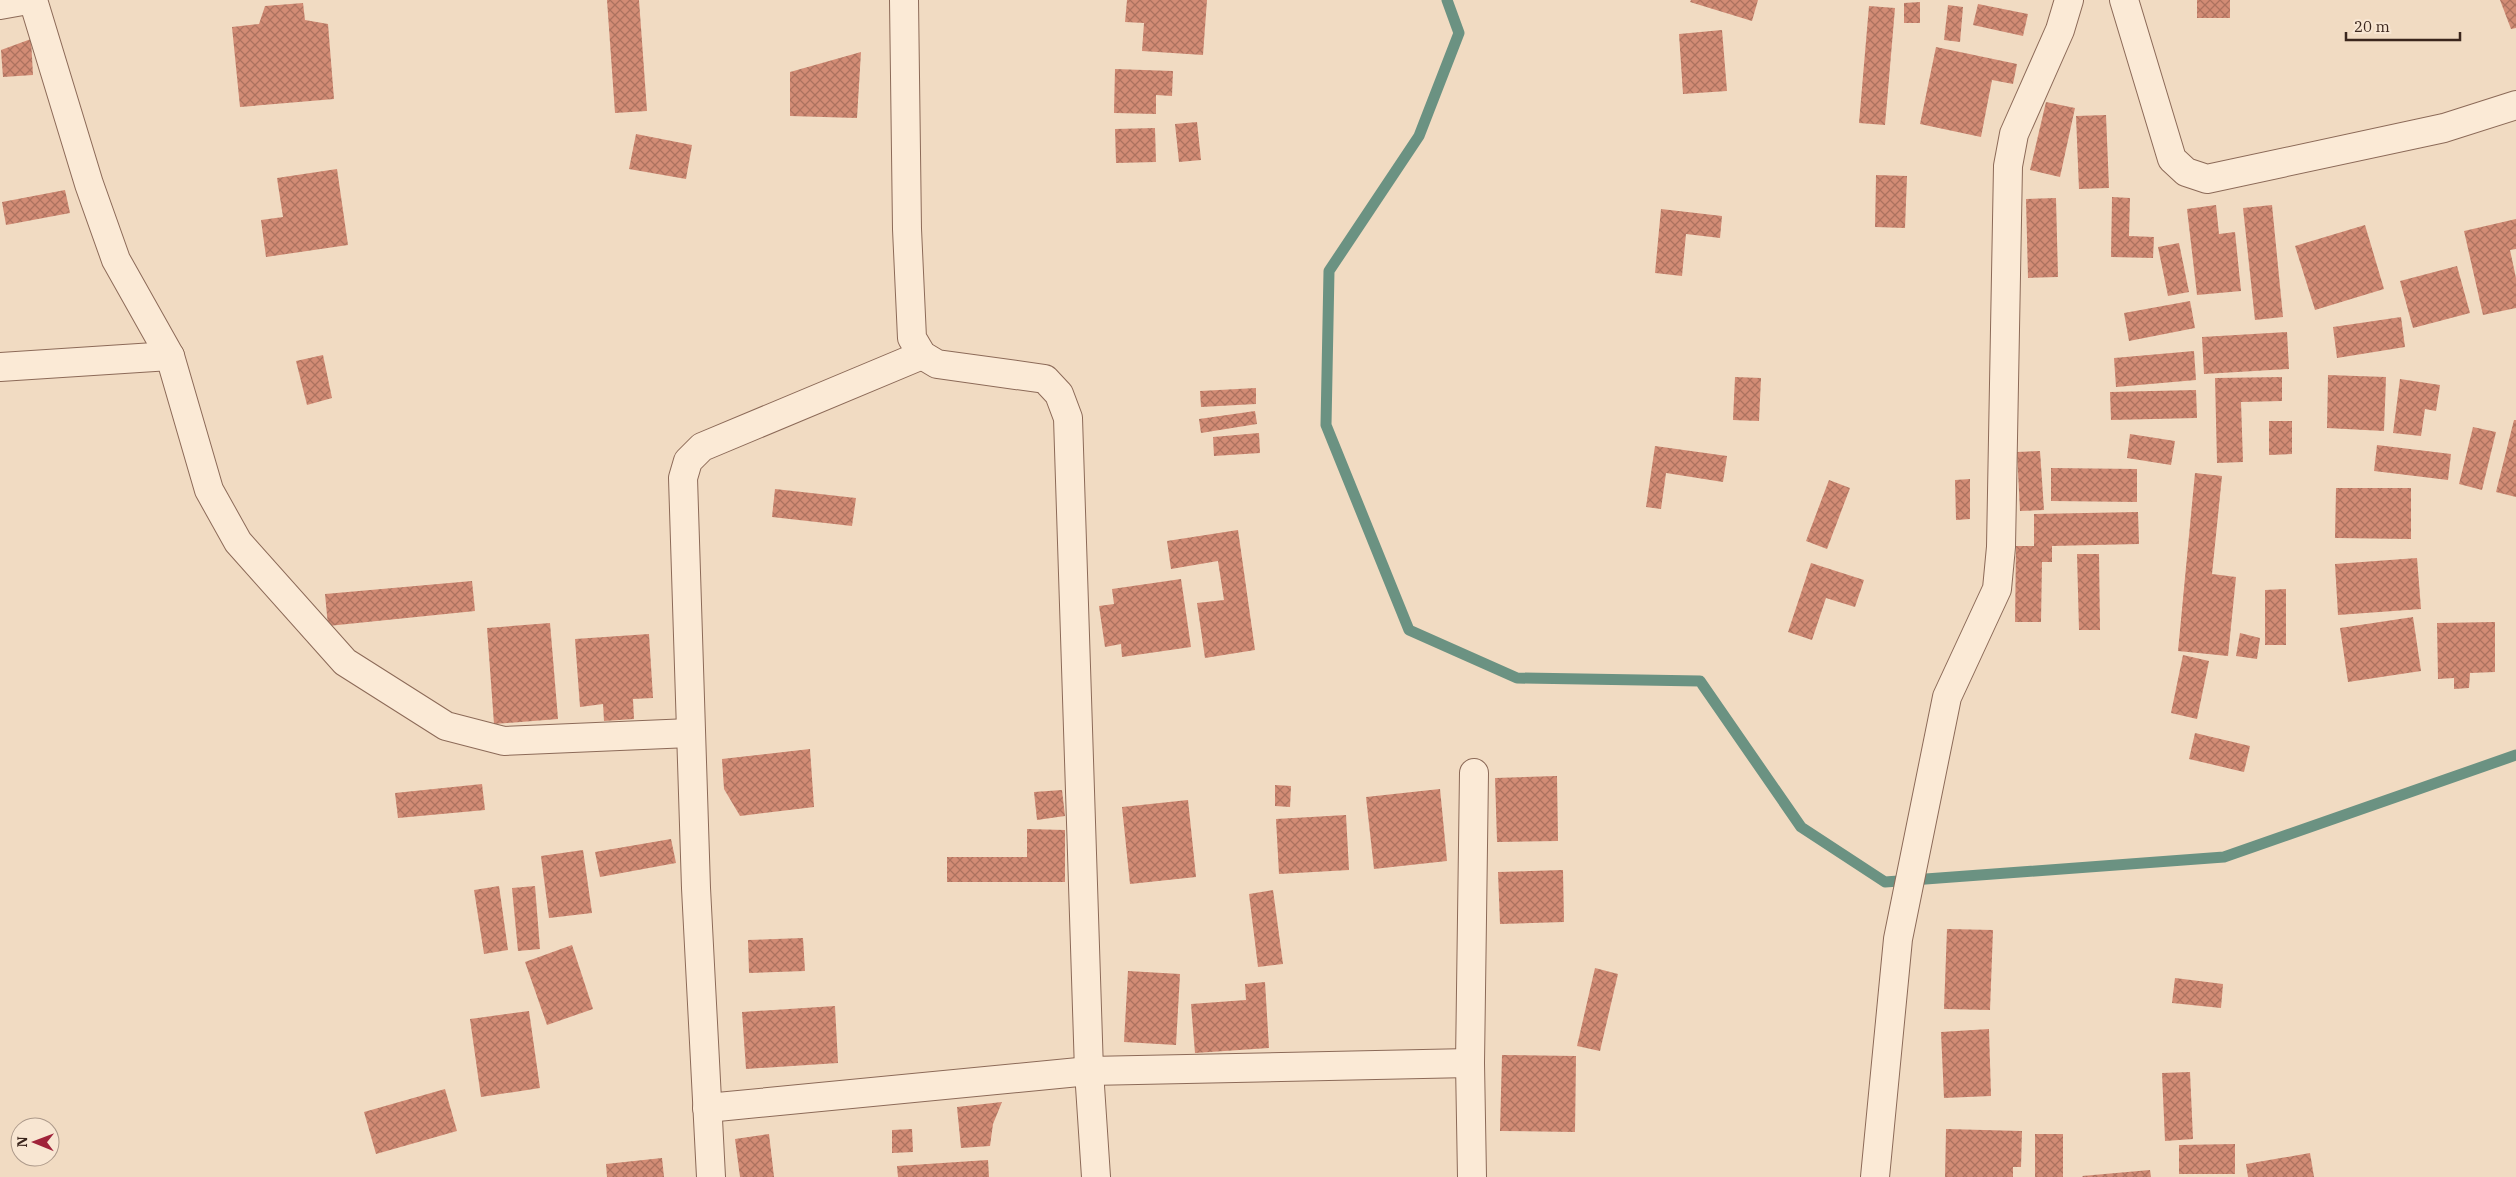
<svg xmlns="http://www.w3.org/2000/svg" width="2516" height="1177" font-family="'IBM Plex Serif',serif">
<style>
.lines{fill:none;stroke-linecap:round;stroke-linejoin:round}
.stream{stroke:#6b9282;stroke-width:11}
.building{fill:url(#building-cross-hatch)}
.minor-casing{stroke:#8c6a58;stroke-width:30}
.minor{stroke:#fbead6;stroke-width:28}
</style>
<defs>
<pattern id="building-cross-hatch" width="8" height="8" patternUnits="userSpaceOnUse" patternTransform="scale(1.25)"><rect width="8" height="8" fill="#d28c75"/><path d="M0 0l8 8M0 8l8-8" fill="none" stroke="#ac725f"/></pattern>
</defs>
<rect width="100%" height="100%" fill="#f1dbc2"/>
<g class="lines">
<!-- stream -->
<polyline class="stream" points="1447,0 1459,33 1419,136 1329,271 1326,425 1409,630 1517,678 1700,681 1801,827 1885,882 2224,857 2516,755"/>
</g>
<!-- building -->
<g class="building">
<polygon points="607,0 639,0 647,111 615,113"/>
<polygon points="1127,0 1207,0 1203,55 1142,51 1144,23 1125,22"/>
<polygon points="1691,0 1758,0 1752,21 1690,2"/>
<rect x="2197" y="0" width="33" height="18"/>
<polygon points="2500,0 2516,0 2516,28 2511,29"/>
<polygon points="1920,2 1920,23 1904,23 1904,3"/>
<polygon points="303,3 305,20 328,24 334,99 240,107 232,27 259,24 265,6"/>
<polygon points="1978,4 2028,14 2023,36 1973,25"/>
<polygon points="1948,5 1963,7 1960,42 1944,40"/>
<polygon points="1869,6 1895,8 1885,125 1859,123"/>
<polygon points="1722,30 1727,91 1683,94 1679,34"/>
<polygon points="31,39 33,75 3,77 1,50"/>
<polygon points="1936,47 2017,64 2013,84 1992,80 1981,137 1920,124"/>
<polygon points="861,52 857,118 790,116 790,72"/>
<polygon points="1115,69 1173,71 1172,96 1156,95 1156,114 1114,113"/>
<polygon points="2046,102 2075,108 2060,177 2030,170"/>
<polygon points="2106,115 2109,188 2079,189 2076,116"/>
<polygon points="1197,122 1201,160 1179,162 1175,124"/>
<polygon points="1155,128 1156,162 1116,163 1115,129"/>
<polygon points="636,134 692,145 686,179 629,169"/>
<polygon points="337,169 348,245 266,257 261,220 283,217 277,178"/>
<polygon points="1876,175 1907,176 1905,228 1875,227"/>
<polygon points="65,190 70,213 6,225 2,202"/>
<polygon points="2112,197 2130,198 2129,236 2154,237 2153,258 2111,257"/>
<polygon points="2056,198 2058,277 2028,278 2026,199"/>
<polygon points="2216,205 2219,234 2235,232 2241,291 2197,295 2187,209"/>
<polygon points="2272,205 2283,317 2255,320 2243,208"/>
<polygon points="1661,209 1722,216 1720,238 1686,234 1682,276 1655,273"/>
<polygon points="2516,219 2516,249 2510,250 2516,278 2516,308 2483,315 2464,231"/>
<polygon points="2365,225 2384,289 2315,310 2295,246"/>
<polygon points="2179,243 2189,292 2168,296 2158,247"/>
<polygon points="2457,266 2470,313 2413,328 2400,281"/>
<polygon points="2190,301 2195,328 2129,341 2124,313"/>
<polygon points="2401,317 2405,347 2337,358 2333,327"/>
<polygon points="2287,332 2289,369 2204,374 2202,337"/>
<polygon points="2194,351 2196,380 2116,387 2114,358"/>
<polygon points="323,355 332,398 307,405 296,361"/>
<polygon points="2328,375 2386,377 2384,431 2327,428"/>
<polygon points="1735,377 1761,378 1759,421 1733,420"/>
<polygon points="2282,377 2282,401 2241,402 2243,462 2217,463 2215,378"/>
<polygon points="2400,379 2440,385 2436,411 2425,409 2421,436 2393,433"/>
<polygon points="1256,388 1256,404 1201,407 1200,391"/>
<polygon points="2196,390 2197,418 2111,420 2110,392"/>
<polygon points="1255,411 1257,424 1201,433 1199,419"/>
<polygon points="2514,420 2516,420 2516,497 2496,492"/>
<polygon points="2269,421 2292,421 2292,454 2269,455"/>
<polygon points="2473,427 2496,432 2482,490 2459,484"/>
<polygon points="1259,433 1260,453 1214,456 1213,437"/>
<polygon points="2130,434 2175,441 2171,465 2127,458"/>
<polygon points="2377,445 2451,454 2448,480 2374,471"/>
<polygon points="1655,446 1727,456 1723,482 1666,473 1661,509 1646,507"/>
<polygon points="2040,451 2044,510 2020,511 2017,452"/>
<polygon points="2051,468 2137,469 2137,502 2051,501"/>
<polygon points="2195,473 2222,476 2212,574 2236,577 2228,656 2178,651"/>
<polygon points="1970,479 1970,519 1956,520 1955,480"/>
<polygon points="1829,480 1850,488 1827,549 1806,541"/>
<polygon points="2336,488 2411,488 2411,539 2335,538"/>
<polygon points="775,489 856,498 852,526 772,517"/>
<polygon points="2138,512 2139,544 2052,546 2052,562 2042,562 2041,622 2015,622 2016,546 2034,546 2034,514"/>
<polygon points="1238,530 1255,650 1205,658 1197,603 1224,600 1218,561 1171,569 1167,541"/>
<polygon points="2077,554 2099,554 2100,630 2079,630"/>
<polygon points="2417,558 2421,609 2338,615 2335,564"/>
<polygon points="1811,563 1864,580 1855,607 1826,598 1812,640 1788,632"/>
<polygon points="1181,579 1191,647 1122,657 1121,644 1105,647 1099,606 1114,604 1112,589"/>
<polygon points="472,581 475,611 328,626 325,594"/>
<polygon points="2286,589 2286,645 2265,645 2265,590"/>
<polygon points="2413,617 2421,671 2348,682 2340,628"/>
<polygon points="2495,622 2495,672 2470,673 2469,688 2454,689 2454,678 2438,679 2437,623"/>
<polygon points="550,623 558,719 494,724 487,628"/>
<polygon points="2240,633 2260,638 2257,659 2236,656"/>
<polygon points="649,634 653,698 633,699 634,719 604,721 603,704 580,707 575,639"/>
<polygon points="2183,655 2209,661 2197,719 2171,713"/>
<polygon points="2195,733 2250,746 2244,772 2189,759"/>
<polygon points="810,749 814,807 740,816 724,789 722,759"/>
<polygon points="1557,776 1558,841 1497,842 1495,778"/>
<polygon points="482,784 485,810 398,818 395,793"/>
<polygon points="1275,785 1291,786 1290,807 1275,806"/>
<polygon points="1440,789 1447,861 1374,869 1366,797"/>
<polygon points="1062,790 1065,816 1037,820 1034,792"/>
<polygon points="1188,800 1196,877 1130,884 1122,807"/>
<polygon points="1346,815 1349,870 1279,874 1276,819"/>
<polygon points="1027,829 1065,830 1065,882 947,882 947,857 1027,857"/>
<polygon points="671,839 676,863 600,877 595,852"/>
<polygon points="583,850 592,913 549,918 541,856"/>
<polygon points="1563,870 1564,922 1500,924 1498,872"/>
<polygon points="499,886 508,950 484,954 474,890"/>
<polygon points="535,886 540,949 518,951 512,888"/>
<polygon points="1273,890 1283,964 1258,967 1249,894"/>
<polygon points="1947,929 1993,930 1990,1010 1944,1009"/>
<polygon points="803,938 805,971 749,973 748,940"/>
<polygon points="572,945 593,1009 547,1025 525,962"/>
<polygon points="1595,968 1618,974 1600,1051 1577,1046"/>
<polygon points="1128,971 1180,974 1176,1045 1124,1042"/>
<polygon points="2175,978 2223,984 2221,1008 2172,1003"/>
<polygon points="1265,982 1269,1048 1195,1053 1191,1004 1246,1000 1245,984"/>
<polygon points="835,1006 838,1063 746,1069 742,1012"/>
<polygon points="529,1011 540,1088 481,1097 470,1019"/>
<polygon points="1989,1029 1991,1096 1944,1098 1941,1032"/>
<polygon points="1502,1055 1576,1056 1575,1132 1500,1131"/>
<polygon points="2190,1072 2193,1139 2165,1141 2162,1073"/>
<polygon points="445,1089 457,1131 376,1154 364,1112"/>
<polygon points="1002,1102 993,1124 990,1146 961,1148 957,1107"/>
<polygon points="912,1129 913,1152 892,1153 892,1130"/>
<polygon points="1946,1129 2022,1131 2021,1167 2013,1167 2013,1177 1945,1177"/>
<polygon points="769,1134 774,1177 740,1177 735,1139"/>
<rect x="2035" y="1134" width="28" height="43"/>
<polygon points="2235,1144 2235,1174 2179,1174 2179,1145"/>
<polygon points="2310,1153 2314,1177 2248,1177 2246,1164"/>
<polygon points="662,1158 664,1177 607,1177 606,1164"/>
<polygon points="988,1160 989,1177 898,1177 897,1166"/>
<polygon points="2150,1170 2151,1177 2083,1177 2082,1176"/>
</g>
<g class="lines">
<defs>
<g id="minor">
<polyline points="33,0 89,184 116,260 170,356 209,490 238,542 345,662 446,726 504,741 690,733"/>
<polyline points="904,0 907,229 912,338 922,355 937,364 1045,379 1059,394 1068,418 1089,1071 1096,1177"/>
<polyline points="2124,0 2172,159 2186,172 2207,179 2444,128 2516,105"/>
<polyline points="0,5 28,0"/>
<polyline points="0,367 170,356"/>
<polyline points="707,1108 1089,1071 1470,1063"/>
<polyline points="711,1177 696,888 683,478 688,461 702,447 922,355"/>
<polyline points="1472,1177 1470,1063 1474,773"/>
<polyline points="1875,1177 1898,939 1947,697 1997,589 2001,547 2008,166 2014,134 2060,30 2069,0"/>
</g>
</defs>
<!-- minor casing -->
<use href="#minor" class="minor-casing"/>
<!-- minor -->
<use href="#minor" class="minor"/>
</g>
<!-- north arrow -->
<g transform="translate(35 1142) rotate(271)"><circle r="24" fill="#f8e6d2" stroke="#ac998a"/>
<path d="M0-4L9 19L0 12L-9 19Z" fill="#a0233a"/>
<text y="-8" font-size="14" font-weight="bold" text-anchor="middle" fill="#3b261d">N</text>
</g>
<!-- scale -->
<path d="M2346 32v8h114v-8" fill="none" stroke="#3b261d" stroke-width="2.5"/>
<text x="2354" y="32" font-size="15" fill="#3b261d" stroke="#f8e6d2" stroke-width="4" paint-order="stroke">20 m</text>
</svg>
